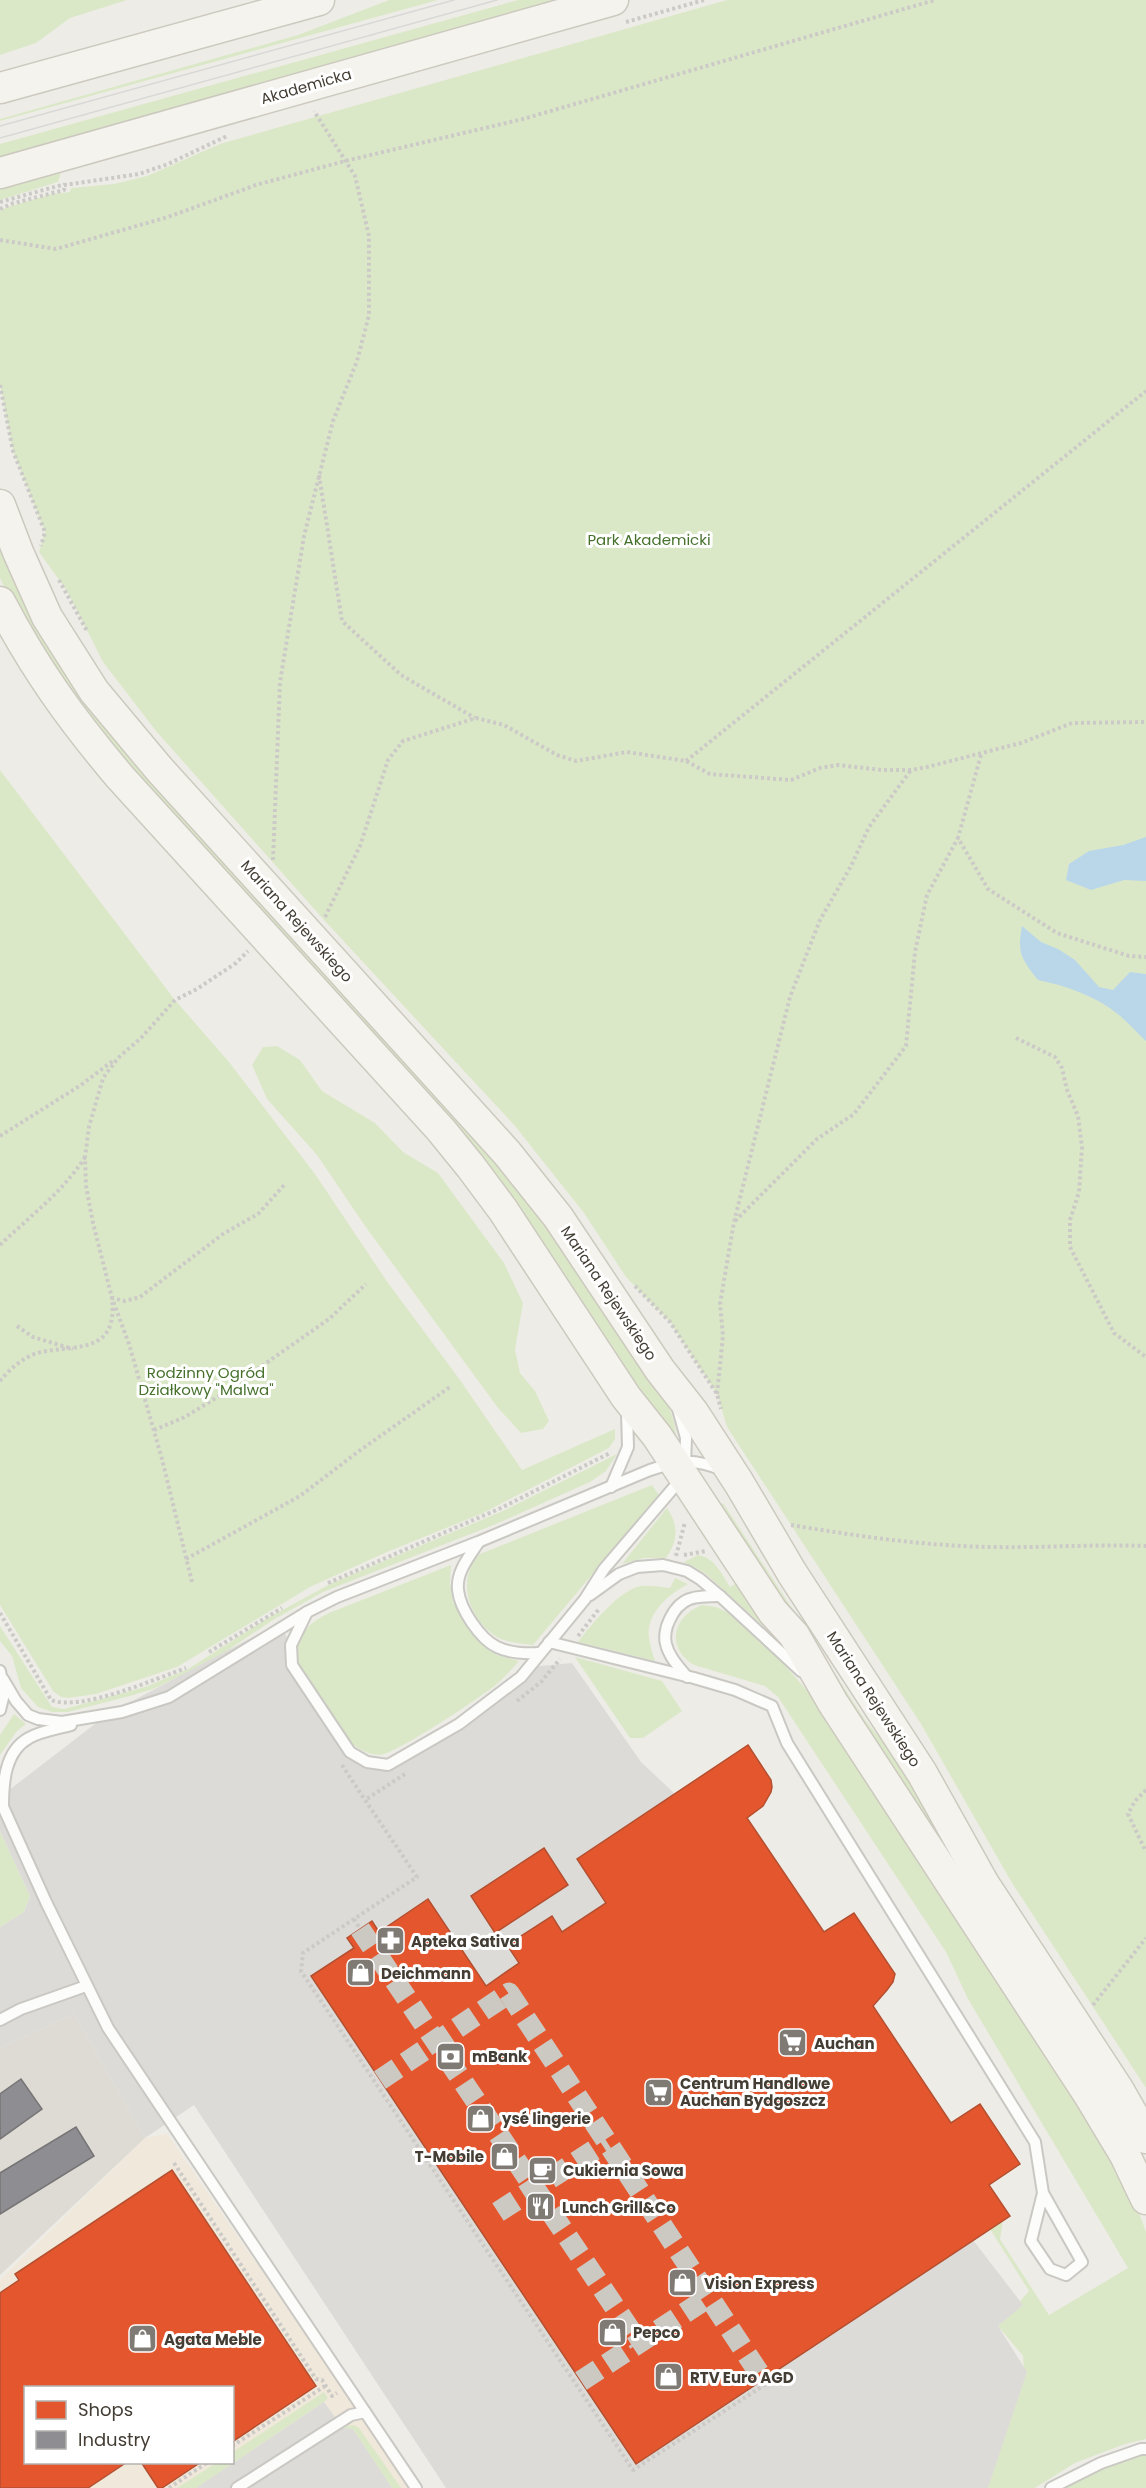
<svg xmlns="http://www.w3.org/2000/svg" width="1146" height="2488" font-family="Poppins,sans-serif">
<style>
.commercial{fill:#f0e8da;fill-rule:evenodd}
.industrial{fill:#dedbd5}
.green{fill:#dbe8c8}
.parking{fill:#dddbd7}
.water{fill:#bad7ea}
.shops{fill:#e4572e;stroke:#b44f30;stroke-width:1.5}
.industry{fill:#8d8d92;stroke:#777576;stroke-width:1.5}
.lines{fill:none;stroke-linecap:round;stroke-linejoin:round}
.street-tunnel{stroke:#ccc9c3;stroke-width:21;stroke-dasharray:21 10;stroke-linecap:butt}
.lane-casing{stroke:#cac8c3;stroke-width:14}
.secondary-casing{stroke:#ccc9bf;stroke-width:33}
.path{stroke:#cccac7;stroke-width:4;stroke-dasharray:3 3;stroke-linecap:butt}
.lane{stroke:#fcfcfb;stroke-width:10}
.secondary{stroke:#f5f3ed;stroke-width:30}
.tram{stroke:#d8d8d7;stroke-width:1.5}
.labels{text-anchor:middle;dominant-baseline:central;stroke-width:6;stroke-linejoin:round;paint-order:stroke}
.street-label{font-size:15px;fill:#433d34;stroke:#fff}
.park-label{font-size:15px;fill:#46712c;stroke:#fff}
.poi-label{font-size:15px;font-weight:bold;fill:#433d34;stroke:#fff;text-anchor:start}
</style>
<rect width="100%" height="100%" fill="#eeece7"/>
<!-- commercial -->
<path class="commercial" d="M167 2134 411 2488H0V2280L145 2138ZM26 2388H232V2462H26Z"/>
<!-- industrial -->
<polygon class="industrial" points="74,2014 145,2138 0,2275 0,2048"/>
<!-- green -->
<g class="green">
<polygon points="0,0 127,0 70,18 36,43 0,55"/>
<polygon points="389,0 438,0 0,121 0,119 298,35"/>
<polygon points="518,0 575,0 0,160 0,144"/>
<polygon points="727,0 1146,0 1146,2088 1012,1883 921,1724 727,1427 717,1394 670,1322 626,1277 584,1213 515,1126 324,920 156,731 103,662 67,591 39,552 45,532 13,451 0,385 0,211 5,208 52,194 70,192 71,188 114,184 147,176 220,144"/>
<polygon points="61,173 58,182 0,200 0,185"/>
<path d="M0 537 25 599 504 1166C546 1223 587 1280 626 1339 644 1366 678 1407 676 1440H673L532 1225 486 1164 112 753 12 604 0 578Z"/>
<polygon points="0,770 175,1000 229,1062 315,1174 386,1280 460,1380 522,1470 615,1429 615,1439 609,1448 483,1513 387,1552 310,1587 177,1667 96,1694 68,1698 61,1697 53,1691 0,1605"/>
<polygon points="277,1046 300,1060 322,1091 375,1123 403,1152 438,1173 504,1263 523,1303 515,1350 520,1373 535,1391 549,1421 543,1429 521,1433 498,1408 365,1226 317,1155 267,1099 252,1065 263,1047"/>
<polygon points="617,1454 606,1471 590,1482 496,1524 323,1592 273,1620 210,1662 153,1689 130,1696 68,1712 52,1712 38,1707 21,1688 12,1656 0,1641 0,1626 52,1707 64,1709 145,1687 188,1669 266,1619 332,1583 505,1510"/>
<path d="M652 1485 659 1495 533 1645C522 1643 507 1643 497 1637 469 1620 455 1578 480 1554Z"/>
<polygon points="723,1503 865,1720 904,1768 1119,2112 1146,2162 1146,2175 717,1507"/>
<path d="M667 1508C679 1525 678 1541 666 1558H644L622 1564Z"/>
<path d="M698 1555C714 1557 722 1574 730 1587L735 1584 751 1608 756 1606 793 1653 705 1573 684 1562Z"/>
<path d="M451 1565 450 1583 453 1602 480 1643 497 1655 519 1661C512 1669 505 1677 497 1684 481 1697 396 1754 380 1755 371 1755 361 1751 354 1745 344 1737 298 1669 297 1658 295 1635 310 1622 329 1613Z"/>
<path d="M675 1578 688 1584C668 1595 646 1613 649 1638 650 1646 653 1654 655 1661L578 1642C591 1625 619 1590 641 1586 651 1585 660 1587 670 1588Z"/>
<path d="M702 1605 716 1607 729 1613 781 1661 824 1710 1090 2119 1138 2210 1146 2232V2439L1125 2444 1075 2463 1035 2488H973L1024 2371 1023 2356 998 2326 1029 2291 990 2229 1003 2221 1000 2239 1049 2315 1128 2268 968 1999 946 1952 778 1697 765 1686 694 1665C665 1648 673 1616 702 1605Z"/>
<polygon points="575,1657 662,1681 682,1711 643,1738 630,1738"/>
<polygon points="14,1714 26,1724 17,1731 0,1755 0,1735"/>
<polygon points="0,1831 30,1896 24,1912 0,1927"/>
<polygon points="324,2392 328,2398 324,2402 196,2488 177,2488 216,2463 232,2462 233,2452"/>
<polygon points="354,2425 359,2428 401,2488 392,2488 353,2429 341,2430 347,2426"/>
<polygon points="1135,2455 1146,2455 1146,2488 1062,2488 1101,2468"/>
</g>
<!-- parking -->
<g class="parking">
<polygon points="279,1623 291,1645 290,1654 359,1758 398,1761 530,1667 572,1663 641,1762 675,1794 577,1859 606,1903 562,1932 551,1917 519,1963 486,1986 428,1899 379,1932 371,1921 347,1938 354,1948 312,1976 973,2240 1023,2305 998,2326 1027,2372 988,2488 446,2488 194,2105 145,2138 74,2014 0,2048 0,1927 24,1912 30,1896 0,1831 0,1797 108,1714"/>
<polygon points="324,2402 343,2428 353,2429 392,2488 196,2488"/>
</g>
<!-- water -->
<g class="water">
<polygon points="1146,837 1146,881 1124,880 1091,890 1066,880 1069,864 1089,851 1123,845"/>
<path d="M1022 926 1041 942 1058 949 1075 960 1099 987 1113 990 1130 972 1146 974V1041C1137 1033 1129 1023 1119 1015 1096 996 1067 986 1038 980 1021 958 1017 953 1022 926Z"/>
</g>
<!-- shops -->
<g class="shops">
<polygon points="748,1745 771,1780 772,1787 771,1792 763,1806 747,1818 824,1932 854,1913 895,1974 893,1982 887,1990 873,2006 951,2123 980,2104 1020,2164 989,2185 1010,2216 636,2464 311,1976 354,1948 347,1938 372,1921 379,1932 428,1899 486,1986 519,1963 507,1945 552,1916 562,1932 606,1903 577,1859"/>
<polygon points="544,1848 568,1885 495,1933 471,1896"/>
<polygon points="172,2170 316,2386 232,2442 232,2388 26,2388 26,2462 127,2462 88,2488 0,2488 0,2293 19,2280 15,2274"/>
<polygon points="141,2462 201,2462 162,2488 158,2488"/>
</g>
<!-- industry -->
<g class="industry">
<polygon points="21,2079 42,2109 0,2139 0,2094"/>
<polygon points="76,2127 94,2156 0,2214 0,2173"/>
</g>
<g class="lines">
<!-- street-tunnel -->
<g class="street-tunnel">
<polyline points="360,1929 639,2343"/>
<polyline points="380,2080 509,1993 763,2379"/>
<polyline points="498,2212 607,2142"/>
<polyline points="581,2381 709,2297"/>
</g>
<defs>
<g id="lane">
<polyline points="678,1409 686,1438 685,1465"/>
<polyline points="611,1487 628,1447 627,1412"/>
<path d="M478 1543C469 1557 456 1572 458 1590 460 1609 480 1639 497 1647 509 1653 527 1654 539 1653"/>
<polyline points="590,1595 619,1574 637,1567 663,1565 687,1571 700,1579 720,1596 801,1671"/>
<polyline points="307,1612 291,1645 292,1665 350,1752 367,1762 388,1765 459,1724 521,1677 585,1599 604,1569 681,1479"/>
<polyline points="549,1642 694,1678 735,1690 772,1706 787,1743 1035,2142 1043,2193 1082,2262 1066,2275 1050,2269 1031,2241 1043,2193"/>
<polyline points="0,1671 4,1694 0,1710"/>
<path d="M687 1677C679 1667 669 1657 666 1644 664 1637 666 1627 669 1621 680 1596 695 1596 720 1596"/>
<path d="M3 1679 16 1701 28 1715 38 1719 62 1722 122 1712 169 1697 307 1612 337 1597 478 1542 650 1470C680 1460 693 1458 723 1470"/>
<polyline points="0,1800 46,1902 108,2028 416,2488"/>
<path d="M3 1806C3 1782 5 1751 29 1738 41 1731 57 1729 71 1725"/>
<polyline points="0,2020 21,2009 86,1986"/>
<polyline points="237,2488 351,2415 365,2412"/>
<polyline points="1051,2488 1101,2463 1141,2449 1146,2449"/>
</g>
<g id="secondary">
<polyline points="0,88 319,0"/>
<polyline points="0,173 613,0"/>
<polyline points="0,505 18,552 47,617 94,691 160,770 507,1153 558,1217 660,1370 693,1412 739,1483 792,1573 922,1773 984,1884 1118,2089 1146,2138"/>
<path d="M0 602C35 669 71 719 120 777L441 1130 471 1167 503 1210 626 1397 657 1436 773 1612 794 1635 833 1703 1089 2095 1125 2155 1146 2199"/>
</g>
</defs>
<!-- lane casing -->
<use href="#lane" class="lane-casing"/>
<!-- secondary casing -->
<use href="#secondary" class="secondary-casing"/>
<!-- path -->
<g class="path">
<polyline points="626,22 704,0"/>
<polyline points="0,202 58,186 139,174 168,164 227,136"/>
<polyline points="0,209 11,204 64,190 65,183"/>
<polyline points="0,240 56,249 168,217 256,185 345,161 523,119 935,0"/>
<polyline points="0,385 13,451 45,532 41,546"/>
<polyline points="319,475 342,621 401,675 475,718"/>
<polyline points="59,580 87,631"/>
<polyline points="981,755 958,838 988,889 1057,933 1129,956 1146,957"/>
<polyline points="686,761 1146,391"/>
<polyline points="273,860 280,682 304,536 333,421 357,361 369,315 369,236 355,176 314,111"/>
<polyline points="325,917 360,846 388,760 403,741 476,718 504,725 557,755 576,761 627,752 686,761 710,774 791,780 820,768 838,765 882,770 911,770 927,767 1021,743 1072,723 1146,722"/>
<polyline points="1016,1038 1055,1057 1062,1068 1067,1090 1078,1116 1082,1147 1079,1192 1070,1220 1070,1247 1114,1333 1146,1357"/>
<polyline points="0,1136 81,1085 114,1060"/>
<polyline points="735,1221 817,1139 854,1114 906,1046 915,952 927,895 958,838"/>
<path d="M0 1245C30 1216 63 1192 85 1157"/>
<polyline points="635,1286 670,1322 717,1394 721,1409"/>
<polyline points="17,1326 33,1337 73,1349"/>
<path d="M0 1381C10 1369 24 1356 41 1352 79 1345 118 1353 112 1298L125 1301 140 1297 223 1234 258 1214 286 1183"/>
<polyline points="717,1394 723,1336 720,1304 734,1222 790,997 820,920 851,866 869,827 911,770"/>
<polyline points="154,1430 185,1417 219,1396 329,1319 366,1284"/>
<path d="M791 1525C857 1536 924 1546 991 1547 1043 1548 1094 1544 1146 1546"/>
<polyline points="684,1555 706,1551"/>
<polyline points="676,1556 685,1522"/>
<polyline points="186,1559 300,1496 359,1451 450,1387"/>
<polyline points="192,1582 162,1459 129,1344 112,1298 93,1223 86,1186 85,1157 89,1127 103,1078 118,1058 141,1038 175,1000 197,989 236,963 248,951"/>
<polyline points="328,1583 501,1508 610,1453"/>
<path d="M0 1613 51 1700C80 1712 155 1679 186 1668"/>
<polyline points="578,1636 599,1609"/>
<polyline points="209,1652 282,1608"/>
<polyline points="517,1701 541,1682 560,1659"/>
<polyline points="342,1765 365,1800"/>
<polyline points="405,1774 365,1800 417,1877 303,1953 301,1971 633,2470 766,2384 763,2379"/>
<polyline points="1146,1790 1135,1801 1128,1814 1146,1852"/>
<polyline points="354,1919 360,1929"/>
<polyline points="1093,2005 1146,1938"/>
<polyline points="174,2163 316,2379 322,2380 332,2396 337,2393"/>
<polyline points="232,2446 325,2386"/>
<polyline points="169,2488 208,2462"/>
</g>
<!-- lane -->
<use href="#lane" class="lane"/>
<!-- secondary -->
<use href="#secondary" class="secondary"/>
<!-- tram -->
<g class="tram">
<polyline points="0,126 454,0"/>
<polyline points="0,138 497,0"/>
</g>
</g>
<!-- icons -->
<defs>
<symbol id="pharmacy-square" viewBox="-11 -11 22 22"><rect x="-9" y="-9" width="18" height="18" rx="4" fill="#7f7a73" stroke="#fff"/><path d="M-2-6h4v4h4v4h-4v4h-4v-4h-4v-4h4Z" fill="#fff"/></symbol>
<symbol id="shop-square" viewBox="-11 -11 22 22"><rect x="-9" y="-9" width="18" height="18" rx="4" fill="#7f7a73" stroke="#fff"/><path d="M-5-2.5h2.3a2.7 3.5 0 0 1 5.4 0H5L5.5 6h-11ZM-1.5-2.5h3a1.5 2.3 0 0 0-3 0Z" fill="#fff"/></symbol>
<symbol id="supermarket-square" viewBox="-11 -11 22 22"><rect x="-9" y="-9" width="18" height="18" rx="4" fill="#7f7a73" stroke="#fff"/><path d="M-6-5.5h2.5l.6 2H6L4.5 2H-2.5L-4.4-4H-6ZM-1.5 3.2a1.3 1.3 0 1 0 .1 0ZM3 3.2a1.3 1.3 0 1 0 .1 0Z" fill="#fff"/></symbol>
<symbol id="bank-square" viewBox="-11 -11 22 22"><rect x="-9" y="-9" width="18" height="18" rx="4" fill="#7f7a73" stroke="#fff"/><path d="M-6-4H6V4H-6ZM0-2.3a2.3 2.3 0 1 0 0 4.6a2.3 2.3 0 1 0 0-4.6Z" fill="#fff"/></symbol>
<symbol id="cafe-square" viewBox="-11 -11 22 22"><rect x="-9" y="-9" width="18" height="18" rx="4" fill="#7f7a73" stroke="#fff"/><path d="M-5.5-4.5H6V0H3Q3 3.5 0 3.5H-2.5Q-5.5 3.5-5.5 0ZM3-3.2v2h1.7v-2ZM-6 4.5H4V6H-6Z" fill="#fff"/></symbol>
<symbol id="restaurant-square" viewBox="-11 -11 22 22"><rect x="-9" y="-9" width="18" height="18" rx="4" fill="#7f7a73" stroke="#fff"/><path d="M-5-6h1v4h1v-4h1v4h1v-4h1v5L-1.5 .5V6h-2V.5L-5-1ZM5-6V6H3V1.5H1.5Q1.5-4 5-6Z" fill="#fff"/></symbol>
</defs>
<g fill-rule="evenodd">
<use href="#pharmacy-square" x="374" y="1924" width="33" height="33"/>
<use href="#shop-square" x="344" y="1956" width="33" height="33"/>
<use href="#supermarket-square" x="776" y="2026" width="33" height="33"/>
<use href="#bank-square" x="434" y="2040" width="33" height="33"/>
<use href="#supermarket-square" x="642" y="2076" width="33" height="33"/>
<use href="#shop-square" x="464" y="2102" width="33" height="33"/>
<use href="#shop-square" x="488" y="2140" width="33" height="33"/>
<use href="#cafe-square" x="526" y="2154" width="33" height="33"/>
<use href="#restaurant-square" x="524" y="2190" width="33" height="33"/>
<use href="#shop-square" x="666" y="2266" width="33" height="33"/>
<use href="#shop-square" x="596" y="2316" width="33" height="33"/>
<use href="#shop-square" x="126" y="2322" width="33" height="33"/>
<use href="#shop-square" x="652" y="2360" width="33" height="33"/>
</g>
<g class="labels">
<!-- street labels -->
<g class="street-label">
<text transform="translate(306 86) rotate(-16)">Akademicka</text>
<text transform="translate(297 921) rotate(48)">Mariana Rejewskiego</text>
<text transform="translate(609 1293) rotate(56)">Mariana Rejewskiego</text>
<text transform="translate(874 1699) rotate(57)">Mariana Rejewskiego</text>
</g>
<!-- park labels -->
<g class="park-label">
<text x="649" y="539">Park Akademicki</text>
<text x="206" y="1372">Rodzinny Ogród<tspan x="206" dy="17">Działkowy "Malwa"</tspan></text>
</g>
<!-- poi labels -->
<g class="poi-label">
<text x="411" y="1941">Apteka Sativa</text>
<text x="381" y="1973">Deichmann</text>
<text x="814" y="2043">Auchan</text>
<text x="472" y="2056">mBank</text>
<text x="680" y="2083">Centrum Handlowe<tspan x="680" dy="17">Auchan Bydgoszcz</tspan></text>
<text x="502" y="2118">ysé lingerie</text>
<text x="484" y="2156" text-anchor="end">T-Mobile</text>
<text x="563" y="2170">Cukiernia Sowa</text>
<text x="562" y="2207">Lunch Grill&amp;Co</text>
<text x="704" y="2283">Vision Express</text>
<text x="633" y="2332">Pepco</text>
<text x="164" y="2339">Agata Meble</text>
<text x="690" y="2377">RTV Euro AGD</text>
</g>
</g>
<!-- legend -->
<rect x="24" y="2386" width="210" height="78" fill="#ffffff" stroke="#b4b1ae" stroke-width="1.5"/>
<rect x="36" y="2401" width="30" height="18" fill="#e4572e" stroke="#b4b1ae" stroke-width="1.5"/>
<text x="78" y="2416" font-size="18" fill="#433d34">Shops</text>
<rect x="36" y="2431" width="30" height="18" fill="#8d8d92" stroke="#b4b1ae" stroke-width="1.5"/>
<text x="78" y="2446" font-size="18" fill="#433d34">Industry</text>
</svg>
